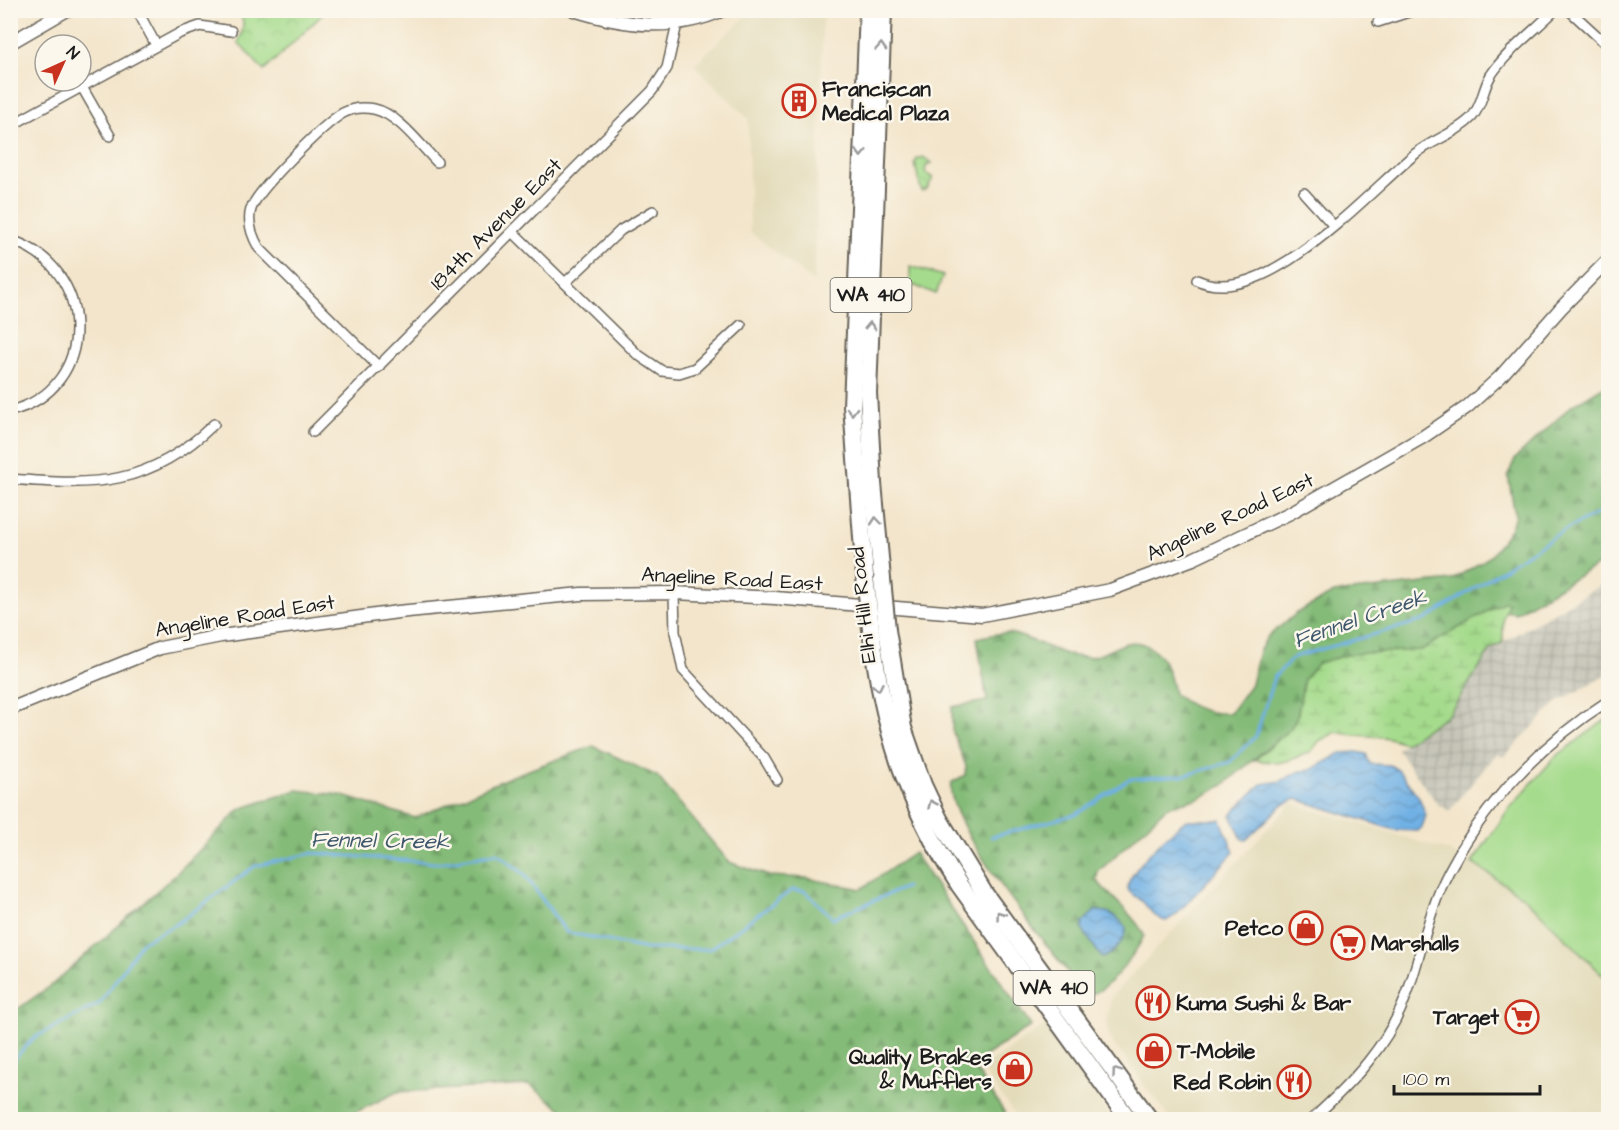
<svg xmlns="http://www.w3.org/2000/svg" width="1619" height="1130" font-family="'Architects Daughter',sans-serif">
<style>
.built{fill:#e3dbba}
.industrial{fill:url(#industrial-grid)}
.grass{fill:#a5db8c;stroke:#607c54;stroke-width:1.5}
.forest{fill:url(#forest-firs);stroke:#506c4a;stroke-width:1.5}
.wetland{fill:url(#wetland-marsh);stroke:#607c54;stroke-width:1.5}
.park{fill:url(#park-crowns);stroke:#607c54;stroke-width:1.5}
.water{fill:url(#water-waves);stroke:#466680;stroke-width:1.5}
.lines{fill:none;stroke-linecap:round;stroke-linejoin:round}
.stream{stroke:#70b0e4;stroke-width:3}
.minor-casing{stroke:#676259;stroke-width:12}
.tertiary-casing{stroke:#676259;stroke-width:15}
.trunk-casing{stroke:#676259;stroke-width:20}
.minor{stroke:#fff;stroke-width:9}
.tertiary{stroke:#fff;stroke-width:12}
.trunk{stroke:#fff;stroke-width:16}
.trunk-bridge-casing{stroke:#676259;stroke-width:20;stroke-linecap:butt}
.trunk-bridge{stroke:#fff;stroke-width:16}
.oneway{stroke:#999}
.labels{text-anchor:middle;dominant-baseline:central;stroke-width:5;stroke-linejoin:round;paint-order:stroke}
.shield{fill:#fbf7ec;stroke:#5f5e5a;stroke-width:1.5}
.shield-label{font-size:20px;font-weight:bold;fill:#1c1c1c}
.poi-label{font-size:21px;font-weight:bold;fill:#1c1c1c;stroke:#fbf7ec;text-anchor:start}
.street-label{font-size:21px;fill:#1c1c1c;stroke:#fbf7ec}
.water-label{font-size:22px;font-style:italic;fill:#3e576c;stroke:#fbf7ec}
</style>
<defs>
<pattern id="industrial-grid" width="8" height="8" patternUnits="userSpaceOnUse" patternTransform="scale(1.5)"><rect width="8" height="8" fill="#c6c5b8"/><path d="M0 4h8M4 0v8" fill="none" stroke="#aaa99e"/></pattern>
<pattern id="forest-firs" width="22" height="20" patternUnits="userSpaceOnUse" patternTransform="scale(1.5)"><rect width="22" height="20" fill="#84bb78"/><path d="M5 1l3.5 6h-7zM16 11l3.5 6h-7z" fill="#71a067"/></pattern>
<pattern id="wetland-marsh" width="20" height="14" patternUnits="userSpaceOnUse" patternTransform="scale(1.5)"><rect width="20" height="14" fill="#a5db8c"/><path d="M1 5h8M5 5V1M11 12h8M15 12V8" fill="none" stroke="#8dbb78"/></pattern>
<pattern id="park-crowns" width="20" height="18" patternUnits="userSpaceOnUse" patternTransform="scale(1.5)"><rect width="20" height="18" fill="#a5db8c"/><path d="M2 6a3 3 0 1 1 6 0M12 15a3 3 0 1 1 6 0" fill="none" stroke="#8dbb78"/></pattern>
<pattern id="water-waves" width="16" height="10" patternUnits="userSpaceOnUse" patternTransform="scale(1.5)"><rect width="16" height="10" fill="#70b0e4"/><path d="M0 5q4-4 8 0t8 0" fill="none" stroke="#5b8eb8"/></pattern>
</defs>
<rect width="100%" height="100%" fill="#fbf7ec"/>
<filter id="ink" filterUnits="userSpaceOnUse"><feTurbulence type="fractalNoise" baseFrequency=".0167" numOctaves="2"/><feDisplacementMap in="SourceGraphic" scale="12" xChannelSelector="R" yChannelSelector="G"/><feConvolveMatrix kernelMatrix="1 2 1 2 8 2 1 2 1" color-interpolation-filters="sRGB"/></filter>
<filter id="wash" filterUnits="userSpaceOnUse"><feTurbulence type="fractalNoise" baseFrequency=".008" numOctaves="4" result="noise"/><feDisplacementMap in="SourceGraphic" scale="24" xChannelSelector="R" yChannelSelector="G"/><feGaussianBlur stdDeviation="1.35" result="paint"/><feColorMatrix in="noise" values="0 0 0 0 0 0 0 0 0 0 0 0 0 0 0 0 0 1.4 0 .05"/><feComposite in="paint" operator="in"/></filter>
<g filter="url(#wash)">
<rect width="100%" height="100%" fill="#f3e5cb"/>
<!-- built -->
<g class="built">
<polygon points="751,11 823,11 814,282 750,232 748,118 694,65"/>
<polygon points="1292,803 1446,850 1472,863 1524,897 1608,980 1608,1119 1170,1119 1109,1037 1107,1019 1112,996"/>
<polygon points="1046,1025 1113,1119 1018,1119 981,1068"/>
</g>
<!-- industrial -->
<polygon class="industrial" points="1608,581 1608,674 1556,703 1504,757 1497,753 1449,811 1441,805 1440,807 1397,749 1449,714 1491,649"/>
<!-- grass -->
<g class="grass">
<polygon points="910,266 943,276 936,294 910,284"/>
<polygon points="1608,718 1608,980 1524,897 1472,863 1508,810 1554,758"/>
</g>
<!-- forest -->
<g class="forest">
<path d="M1608 384V559L1515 613 1505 611 1508 603 1504 602 1421 650 1304 679 1298 714 1291 728 1222 786 1199 798 1167 807 1098 872 1096 880C1109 895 1139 920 1144 936 1136 952 1109 991 1091 994L1078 985C1051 950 943 822 951 783L965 775 966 766 952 730V707L987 701 977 638C987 636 1003 631 1013 634 1038 640 1062 658 1088 657 1107 657 1121 638 1140 643 1164 650 1170 672 1174 694 1193 708 1206 714 1230 713L1251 684 1259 652 1267 637 1300 611 1334 593 1452 580 1491 556 1511 528 1515 515 1508 475 1515 459 1571 406Z"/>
<polygon points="593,746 657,776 729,862 769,876 806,878 861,889 914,853 1031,1026 972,1064 1009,1119 574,1119 530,1085 397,1092 342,1119 11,1119 11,1014 54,983 177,873 240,809 297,790 340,795 415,818 510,777"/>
</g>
<!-- wetland -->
<path class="wetland" d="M1505 601 1508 603 1503 618V642L1491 649 1449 714 1405 743C1383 733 1359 738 1336 732L1319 741 1311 752 1287 761 1278 763 1255 760 1291 728 1298 714 1304 679 1318 663 1351 654 1421 650Z"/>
<!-- park -->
<g class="park">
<path d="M239 11H326L264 71 238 42C244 31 245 22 239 11Z"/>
<path d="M923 157 932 163 926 166 925 173 933 178 927 189 922 191C920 189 916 168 915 163L917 159Z"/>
</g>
<!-- water -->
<g class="water">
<polygon points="1357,752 1366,754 1370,764 1390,765 1398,770 1419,797 1426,815 1422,827 1418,831 1395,830 1296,799 1282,805 1246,840 1242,839 1231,815 1261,784 1281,781 1300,771 1311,770 1341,753"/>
<path d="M1188 820H1221L1234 852 1176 915 1166 921C1153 918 1150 909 1142 901 1137 896 1130 895 1128 889 1123 877 1176 824 1188 820Z"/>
<path d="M1095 911C1110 910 1118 917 1126 928 1125 941 1114 953 1102 958L1082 929 1083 922Z"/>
</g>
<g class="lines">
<!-- stream -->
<g class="stream">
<polyline points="991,837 1077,814 1129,779 1186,775 1230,762 1256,736 1274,677 1294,657 1425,620 1561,532 1608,508"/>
<polyline points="10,1074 16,1057 34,1038 100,1003 142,942 178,923 255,866 313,853 437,863 497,853 524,874 566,932 646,949 710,949 792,890 805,891 833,918 906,887"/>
</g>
</g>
</g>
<g filter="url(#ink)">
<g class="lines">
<defs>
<g id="minor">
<polyline points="137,10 156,45"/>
<polyline points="1569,10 1607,45"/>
<polyline points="1378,22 1415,10"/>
<polyline points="82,87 110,136"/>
<polyline points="10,126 180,33 200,26 231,31"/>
<polyline points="1304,193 1333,225"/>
<polyline points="513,232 637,354 662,371 679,373 695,368 741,325"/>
<path d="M10 240C96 266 100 389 10 411"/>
<path d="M1197 280C1264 311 1367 193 1415 154 1432 140 1457 133 1472 117 1482 106 1483 88 1491 75 1507 51 1534 31 1555 10"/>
<polyline points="565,283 621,230 653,211"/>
<path d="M379 367 259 248C252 236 247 222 251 209 257 190 325 123 343 113 352 108 364 107 374 109 398 114 420 145 437 162"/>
<polyline points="313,432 652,91 667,68 677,24"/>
<path d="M10 479C94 486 149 487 214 424"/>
<polyline points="674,593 675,632 683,670 764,758 777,780"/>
<path d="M1311 1120C1352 1083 1390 1044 1408 991 1422 951 1429 909 1449 871 1487 800 1541 744 1608 701"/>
</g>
<g id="tertiary">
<path d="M574 10C624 26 674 32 723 10"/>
<polyline points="10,43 67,10"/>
<polyline points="10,709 160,648 221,636 398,612 581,594 674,593 775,598 982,615 1110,590 1193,559 1290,513 1423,437 1467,407 1500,377 1561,308 1608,260"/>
</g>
<g id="trunk">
<polyline points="865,577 852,406 868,10"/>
<polyline points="882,579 873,483 868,393 883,10"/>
<path d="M871 629C882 725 906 804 960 886L1129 1120"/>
<polyline points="887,630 903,728 923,785 939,819 984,893 1150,1120"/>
</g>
</defs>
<!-- minor casing -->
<use href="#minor" class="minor-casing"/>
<!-- tertiary casing -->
<use href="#tertiary" class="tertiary-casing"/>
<!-- trunk casing -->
<use href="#trunk" class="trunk-casing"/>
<!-- minor -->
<use href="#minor" class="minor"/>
<!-- tertiary -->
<use href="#tertiary" class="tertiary"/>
<!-- trunk -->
<use href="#trunk" class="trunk"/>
<defs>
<g id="trunk-bridge">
<polyline points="865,577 871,629"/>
<polyline points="882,579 887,630"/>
</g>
</defs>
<!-- trunk-bridge casing -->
<use href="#trunk-bridge" class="trunk-bridge-casing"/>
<!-- trunk-bridge -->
<use href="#trunk-bridge" class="trunk-bridge"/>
</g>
<!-- one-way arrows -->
<defs><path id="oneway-chevron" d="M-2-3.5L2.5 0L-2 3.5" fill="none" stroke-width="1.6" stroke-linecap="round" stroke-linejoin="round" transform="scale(1.5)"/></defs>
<g class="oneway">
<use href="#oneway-chevron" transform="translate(881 47) rotate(-87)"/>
<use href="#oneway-chevron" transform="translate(861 153) rotate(92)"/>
<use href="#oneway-chevron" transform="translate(870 326) rotate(-88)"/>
<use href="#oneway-chevron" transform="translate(852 411) rotate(89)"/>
<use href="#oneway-chevron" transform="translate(876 521) rotate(-95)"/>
<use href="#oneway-chevron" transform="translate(878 687) rotate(79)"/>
<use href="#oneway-chevron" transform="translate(932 804) rotate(-114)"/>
<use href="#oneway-chevron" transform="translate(1000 915) rotate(-126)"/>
<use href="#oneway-chevron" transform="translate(1116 1072) rotate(-126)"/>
</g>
</g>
<!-- icons -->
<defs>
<symbol id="building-ring" viewBox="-11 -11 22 22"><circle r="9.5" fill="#fbf7ec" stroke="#c8321e" stroke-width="1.5"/><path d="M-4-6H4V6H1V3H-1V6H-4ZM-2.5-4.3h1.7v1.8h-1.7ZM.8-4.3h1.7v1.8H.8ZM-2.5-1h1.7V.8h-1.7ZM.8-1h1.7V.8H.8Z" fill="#c8321e"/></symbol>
<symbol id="shop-ring" viewBox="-11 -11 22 22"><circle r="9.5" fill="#fbf7ec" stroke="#c8321e" stroke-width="1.5"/><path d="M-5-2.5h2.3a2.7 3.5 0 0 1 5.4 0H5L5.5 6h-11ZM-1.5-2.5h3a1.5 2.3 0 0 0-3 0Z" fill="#c8321e"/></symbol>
<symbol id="supermarket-ring" viewBox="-11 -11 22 22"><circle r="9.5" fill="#fbf7ec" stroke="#c8321e" stroke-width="1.5"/><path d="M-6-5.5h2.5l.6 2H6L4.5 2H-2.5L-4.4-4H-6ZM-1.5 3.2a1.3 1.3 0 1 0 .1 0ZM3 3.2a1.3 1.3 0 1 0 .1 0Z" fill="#c8321e"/></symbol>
<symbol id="restaurant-ring" viewBox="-11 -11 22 22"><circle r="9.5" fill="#fbf7ec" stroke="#c8321e" stroke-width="1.5"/><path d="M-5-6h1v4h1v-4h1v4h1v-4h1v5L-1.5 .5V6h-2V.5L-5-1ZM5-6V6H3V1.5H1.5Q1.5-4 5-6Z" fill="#c8321e"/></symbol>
</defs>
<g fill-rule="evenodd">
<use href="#building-ring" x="780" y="82" width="38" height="38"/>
<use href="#shop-ring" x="1287" y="909" width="38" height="38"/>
<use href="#supermarket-ring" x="1329" y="924" width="38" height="38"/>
<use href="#restaurant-ring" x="1134" y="984" width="38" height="38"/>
<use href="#supermarket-ring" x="1503" y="998" width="38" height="38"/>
<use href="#shop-ring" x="1135" y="1032" width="38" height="38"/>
<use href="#shop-ring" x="996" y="1050" width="38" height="38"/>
<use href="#restaurant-ring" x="1275" y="1063" width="38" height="38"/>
</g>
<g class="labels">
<!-- shield labels -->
<g class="shield">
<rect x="830.5" y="278" width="81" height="34" rx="4.5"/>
<rect x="1013.5" y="971" width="81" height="34" rx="4.5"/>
</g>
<g class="shield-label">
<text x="871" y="295">WA 410</text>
<text x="1054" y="988">WA 410</text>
</g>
<!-- poi labels -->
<g class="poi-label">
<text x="822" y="89">Franciscan<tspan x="822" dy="24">Medical Plaza</tspan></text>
<text x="1283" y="928" text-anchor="end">Petco</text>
<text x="1371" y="943">Marshalls</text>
<text x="1176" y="1003">Kuma Sushi &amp; Bar</text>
<text x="1499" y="1017" text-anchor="end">Target</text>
<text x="1177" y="1051">T-Mobile</text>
<text x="992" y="1057" text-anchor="end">Quality Brakes<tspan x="992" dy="24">&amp; Mufflers</tspan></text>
<text x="1271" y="1082" text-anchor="end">Red Robin</text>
</g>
<!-- street labels -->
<g class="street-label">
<text transform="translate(496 224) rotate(-45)">184th Avenue East</text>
<text transform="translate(1230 517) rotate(-25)">Angeline Road East</text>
<text transform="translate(732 579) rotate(3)">Angeline Road East</text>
<text transform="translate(863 605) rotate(-96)">Elhi Hill Road</text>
<text transform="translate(245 616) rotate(-9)">Angeline Road East</text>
</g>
<!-- water labels -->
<g class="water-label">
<text transform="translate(1360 619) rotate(-19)">Fennel Creek</text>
<text transform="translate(380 841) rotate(1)">Fennel Creek</text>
</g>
</g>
<!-- margin -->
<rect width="1619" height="1130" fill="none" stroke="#fbf7ec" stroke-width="36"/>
<!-- north arrow -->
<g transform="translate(63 63) rotate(45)"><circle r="28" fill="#fbf7ec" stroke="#a29f99" stroke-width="1.5"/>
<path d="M0-4.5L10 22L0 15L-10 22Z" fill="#c8321e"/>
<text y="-9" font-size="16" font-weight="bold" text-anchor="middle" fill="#1c1c1c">N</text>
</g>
<!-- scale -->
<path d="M1394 1085v9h146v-9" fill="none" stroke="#1c1c1c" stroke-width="3"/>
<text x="1403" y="1085" font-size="18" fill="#1c1c1c" stroke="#fbf7ec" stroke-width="4.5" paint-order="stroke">100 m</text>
</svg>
